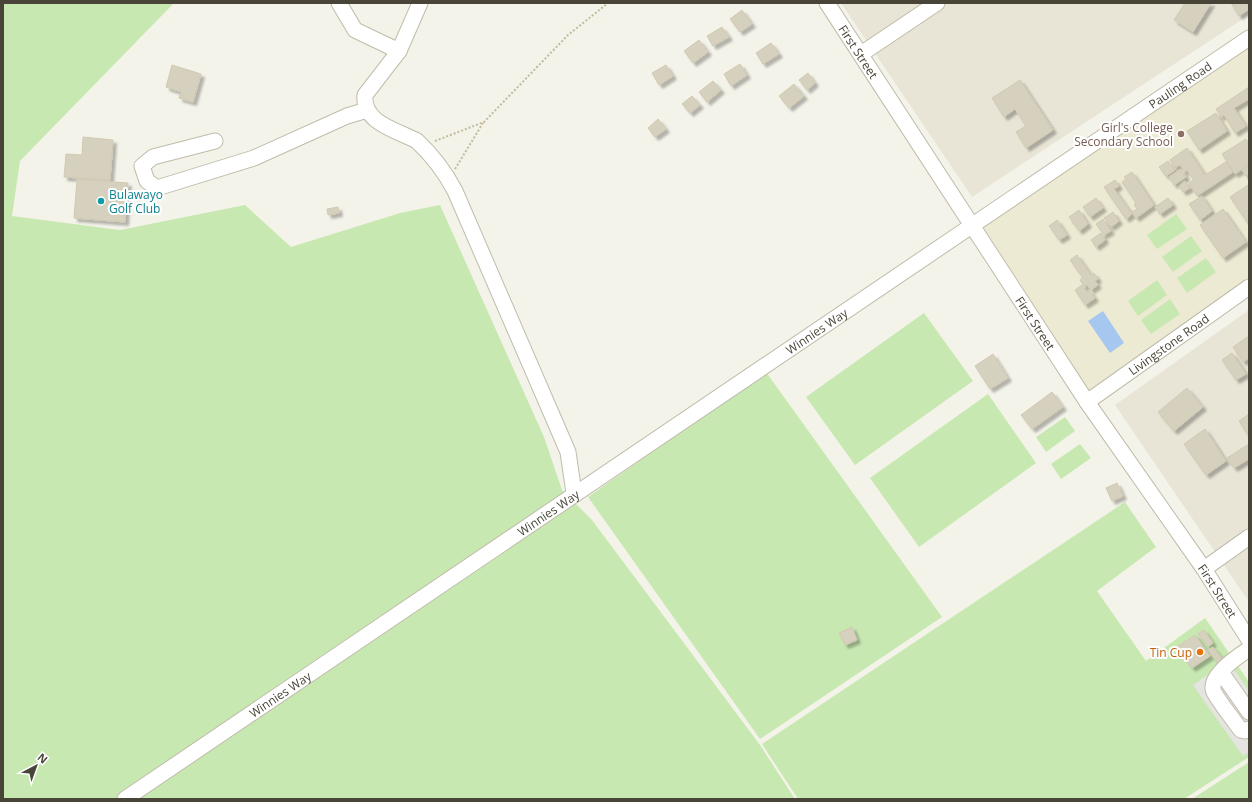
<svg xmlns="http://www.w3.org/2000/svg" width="1252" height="802" font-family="'Open Sans',sans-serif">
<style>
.residential{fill:#e8e5d7}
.education{fill:#edead3}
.green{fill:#c8e8b2}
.parking{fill:#e6e4e1}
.water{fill:#a6c7f0}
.building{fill:#d6d0be;stroke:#d1c9b1;filter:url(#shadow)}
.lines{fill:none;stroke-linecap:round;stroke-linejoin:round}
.minor-casing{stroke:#c0bcab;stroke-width:17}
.path{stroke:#c2ba9d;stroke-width:2;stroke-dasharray:2 2;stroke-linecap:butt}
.minor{stroke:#fff;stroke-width:15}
.education-dot{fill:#8d6e63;stroke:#fff;stroke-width:1.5}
.culture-dot{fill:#0f9aa8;stroke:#fff;stroke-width:1.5}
.food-dot{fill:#e8710a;stroke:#fff;stroke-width:1.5}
.labels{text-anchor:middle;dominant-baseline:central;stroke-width:4;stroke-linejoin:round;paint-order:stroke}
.street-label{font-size:12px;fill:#484437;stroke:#fff}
.education-label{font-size:12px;fill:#785e54;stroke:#fff;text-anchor:end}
.culture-label{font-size:12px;fill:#0d838f;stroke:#fff;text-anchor:start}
.food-label{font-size:12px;fill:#c56008;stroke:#fff;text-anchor:end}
</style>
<defs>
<filter id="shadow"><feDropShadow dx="3.5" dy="3.5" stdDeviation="1" flood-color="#0004"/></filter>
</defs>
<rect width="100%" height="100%" fill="#f4f3e9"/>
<!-- residential -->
<g class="residential">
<polygon points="841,3 1249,3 1249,15 972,197"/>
<polygon points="1249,310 1249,602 1115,405"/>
</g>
<!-- education -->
<polygon class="education" points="1249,43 1249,282 1089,396 978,225"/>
<!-- green -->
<g class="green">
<polygon points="3,3 174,3 20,161 12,216 120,230 245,205 291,247 400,213 440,205 544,437 562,490 592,520 760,745 795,799 3,799"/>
<polygon points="1176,214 1187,229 1157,249 1147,235"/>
<polygon points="1191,236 1202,251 1173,272 1162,257"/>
<polygon points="1206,258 1216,272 1187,293 1177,278"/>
<polygon points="1157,280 1167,295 1138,316 1128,301"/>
<polygon points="1170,299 1180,314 1151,334 1141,320"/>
<polygon points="924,313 973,381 855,465 806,397"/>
<polygon points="766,372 942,617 760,739 588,497"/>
<polygon points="988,394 1036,463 919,547 870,478"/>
<polygon points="1065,417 1075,431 1046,452 1036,437"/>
<polygon points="1080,444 1091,458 1061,479 1051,464"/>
<polygon points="1125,502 1156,547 1097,591 1146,661 1205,618 1249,682 1249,757 1184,799 798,799 762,744"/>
<polygon points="1249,762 1249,799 1192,799"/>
</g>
<!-- parking -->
<polygon class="parking" points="1228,661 1249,691 1249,752 1243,756 1193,685"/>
<!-- water -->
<polygon class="water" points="1103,311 1124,343 1110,353 1088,321"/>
<!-- building -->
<g class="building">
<polygon points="1185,3 1211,3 1193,32 1174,20"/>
<polygon points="1231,3 1247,3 1249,9 1239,16"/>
<polygon points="742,10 752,24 740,32 730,19"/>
<polygon points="722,27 729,37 713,46 707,36"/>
<polygon points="699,40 708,52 693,63 684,51"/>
<polygon points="771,43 779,54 763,64 756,53"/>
<polygon points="740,64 747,75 731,86 724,74"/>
<polygon points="172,65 201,74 193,102 179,98 181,92 166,87"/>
<polygon points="666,65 673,76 659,85 652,73"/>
<polygon points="808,73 815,83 807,90 799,80"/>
<polygon points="1020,80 1053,130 1026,148 1016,132 1026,126 1015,109 1004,117 992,98"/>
<polygon points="713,81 721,90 707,102 699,92"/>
<polygon points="794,84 804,96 789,108 779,96"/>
<polygon points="1249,87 1249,99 1234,108 1246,126 1235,133 1224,115 1221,117 1216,109"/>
<polygon points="692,96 700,105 690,113 682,104"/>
<polygon points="1216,113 1227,131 1199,150 1187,131"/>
<polygon points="658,119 666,129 655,137 648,128"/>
<polygon points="83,137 113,140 110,180 64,177 66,154 82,155"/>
<polygon points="1246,139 1249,144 1249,165 1235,174 1222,154"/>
<polygon points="1187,148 1205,175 1226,162 1233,172 1197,196 1189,183 1194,180 1187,170 1185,172 1180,165 1175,168 1170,160"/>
<polygon points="1168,161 1175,170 1166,176 1159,167"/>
<polygon points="1249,165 1249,174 1246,176 1242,170"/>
<polygon points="1181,169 1186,177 1174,185 1169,177"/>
<polygon points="1132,172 1154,205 1136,218 1132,212 1137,209 1134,205 1136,203 1122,182 1126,179 1124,177"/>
<polygon points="77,179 128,183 125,222 74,218"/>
<polygon points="1115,180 1119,186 1114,189 1132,214 1126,219 1104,187"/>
<polygon points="1185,181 1190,188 1183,192 1179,186"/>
<polygon points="1248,185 1249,187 1249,225 1230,197"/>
<polygon points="1202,196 1212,211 1200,220 1189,204"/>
<polygon points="1096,198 1103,208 1090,217 1083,207"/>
<polygon points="1168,198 1173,205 1160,214 1155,207"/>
<polygon points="338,207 339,213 328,215 327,209"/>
<polygon points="1223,209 1246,242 1223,258 1200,225"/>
<polygon points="1079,210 1088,224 1079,231 1069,217"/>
<polygon points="1113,212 1119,221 1111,227 1104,218"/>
<polygon points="1103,219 1111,231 1104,235 1096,224"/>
<polygon points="1057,220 1067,235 1059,240 1049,226"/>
<polygon points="1101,233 1105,240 1096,247 1091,240"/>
<polygon points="1077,255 1091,275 1094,273 1098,279 1095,281 1098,285 1091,290 1087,285 1084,286 1080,280 1083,278 1070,260"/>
<polygon points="1082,285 1087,292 1090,291 1095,298 1085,305 1075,290"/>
<polygon points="1249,336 1249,358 1243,362 1233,347"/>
<polygon points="1232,353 1246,374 1236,380 1222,360"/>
<polygon points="993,354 1008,378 990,389 975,366"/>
<polygon points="1187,388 1203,407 1174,431 1158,412"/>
<polygon points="1052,392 1063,407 1032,429 1021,415"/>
<polygon points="1249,414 1249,437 1239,421"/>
<polygon points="1205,429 1226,461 1206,475 1184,444"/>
<polygon points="1249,444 1249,459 1234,468 1227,458"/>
<polygon points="1117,483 1123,496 1112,501 1106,488"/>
<polygon points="852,627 857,640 845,645 839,633"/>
<polygon points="1204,630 1213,643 1208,647 1198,634"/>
<polygon points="1195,635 1210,656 1192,668 1177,647"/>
<polygon points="1213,647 1224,661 1219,665 1208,650"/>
</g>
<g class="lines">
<defs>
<g id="minor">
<polyline points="339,3 355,30 399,51"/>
<path d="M420 3 399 51 365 95C362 123 397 130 417 141 433 156 445 172 455 191L568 452 574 493"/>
<path id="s1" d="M827 3 1087 402 1204 569 1249 640"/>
<polyline points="861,54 937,3"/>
<polyline points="215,141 153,157 142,166 147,181 157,188 254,158 347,116 367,110"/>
<path id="s2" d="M1087 402 1249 287"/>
<polyline points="1204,569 1249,537"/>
<path d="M1249 649C1238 656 1207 677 1214 692 1220 703 1230 715 1237 725L1241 730 1245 731 1249 729"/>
<polyline points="1221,672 1249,712"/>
<path id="s3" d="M125 799 1249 38"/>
</g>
</defs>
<!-- minor casing -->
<use href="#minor" class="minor-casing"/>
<!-- path -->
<g class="path">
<polyline points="435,141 484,122 568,35 608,3"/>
<polyline points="455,169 483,123"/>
</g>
<!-- minor -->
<use href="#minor" class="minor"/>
</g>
<!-- markers -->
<circle class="education-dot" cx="1181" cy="134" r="4"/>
<circle class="culture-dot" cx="101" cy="201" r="4"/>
<circle class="food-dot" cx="1200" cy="652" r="4"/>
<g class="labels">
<!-- street labels -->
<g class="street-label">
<text stroke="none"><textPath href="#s1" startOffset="58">First Street</textPath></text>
<text stroke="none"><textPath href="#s3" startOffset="1274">Pauling Road</textPath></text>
<text stroke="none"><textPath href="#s1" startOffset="382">First Street</textPath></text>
<text stroke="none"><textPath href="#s3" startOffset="835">Winnies Way</textPath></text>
<text stroke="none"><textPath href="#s2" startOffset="100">Livingstone Road</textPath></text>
<text stroke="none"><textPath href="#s3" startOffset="511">Winnies Way</textPath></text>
<text stroke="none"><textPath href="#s1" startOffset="706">First Street</textPath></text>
<text stroke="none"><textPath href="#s3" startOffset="187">Winnies Way</textPath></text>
</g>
<!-- education labels -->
<g class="education-label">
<text x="1173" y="127">Girl's College<tspan x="1173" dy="14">Secondary School</tspan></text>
</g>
<!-- culture labels -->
<g class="culture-label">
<text x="109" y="194">Bulawayo<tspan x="109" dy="14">Golf Club</tspan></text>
</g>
<!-- food labels -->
<g class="food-label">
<text x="1192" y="652">Tin Cup</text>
</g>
</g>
<!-- border -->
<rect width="1252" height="802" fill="none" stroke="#484437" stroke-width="8"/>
<!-- north arrow -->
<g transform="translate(36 766) rotate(41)" stroke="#ffffff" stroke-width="3" paint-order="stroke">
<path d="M0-3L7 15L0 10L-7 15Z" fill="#484437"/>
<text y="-6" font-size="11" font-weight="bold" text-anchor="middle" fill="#484437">N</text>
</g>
</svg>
